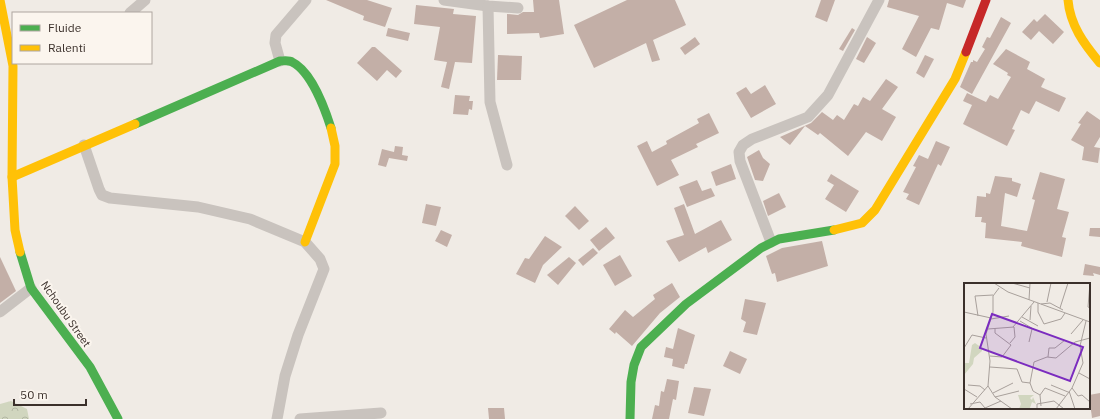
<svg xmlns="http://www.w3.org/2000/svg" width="1100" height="419" font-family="'IBM Plex Sans',sans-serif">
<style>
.forest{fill:url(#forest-crowns)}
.building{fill:#c3afa7}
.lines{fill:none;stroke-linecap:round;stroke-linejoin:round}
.street{stroke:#c9c3be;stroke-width:11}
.fast{stroke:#4caf50;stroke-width:9}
.slow{stroke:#ffc107;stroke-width:9}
.jam{stroke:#c62828;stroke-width:9}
.labels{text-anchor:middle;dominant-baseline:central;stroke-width:4;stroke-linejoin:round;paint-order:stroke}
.street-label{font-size:11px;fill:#3b302b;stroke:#fbf5ee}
.inset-road{fill:none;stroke:#a8a09b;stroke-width:1}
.view{fill:#7b2cbf;fill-opacity:0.15;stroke:#7b2cbf;stroke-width:2}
.inset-edge{fill:none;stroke:#3b302b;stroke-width:2}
</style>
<defs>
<pattern id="forest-crowns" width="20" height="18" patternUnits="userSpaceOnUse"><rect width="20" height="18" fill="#d1d6bf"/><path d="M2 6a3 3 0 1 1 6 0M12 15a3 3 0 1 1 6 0" fill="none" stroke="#b4b8a4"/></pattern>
</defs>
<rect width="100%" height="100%" fill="#f0ebe5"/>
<!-- forest -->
<polygon class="forest" points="11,401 27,409 29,419 0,419 0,404"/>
<!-- building -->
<g class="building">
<polygon points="326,0 367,0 392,8 385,27 363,20 364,16"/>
<polygon points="533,0 559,0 564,34 540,38 539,33 507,34 507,14 518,15 523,12 534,12"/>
<polygon points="627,0 675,0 686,25 653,40 660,60 652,62 646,43 594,68 574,25"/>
<polygon points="821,0 835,0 827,22 815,17"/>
<polygon points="889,0 966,0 963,8 947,3 939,30 931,28 916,57 902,49 919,16 887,7"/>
<polygon points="416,5 454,9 453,14 476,16 472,63 455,62 449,89 441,87 447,62 434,60 440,27 414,24"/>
<polygon points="1045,14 1064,32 1053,44 1039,31 1031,40 1022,32 1034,19 1037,22"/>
<polygon points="1001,17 1011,23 972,94 960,87 971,62 973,62 973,60 977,62 985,49 982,47 987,37 990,38"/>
<polygon points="388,28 410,33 408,41 386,36"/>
<polygon points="852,28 855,30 843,51 839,49"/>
<polygon points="695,37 700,44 685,55 680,48"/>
<polygon points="867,37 876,43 864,63 856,59"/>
<polygon points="372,47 375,47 402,71 396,78 387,70 377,81 357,63"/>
<polygon points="1006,49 1030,62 1027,69 1045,79 1041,87 1066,98 1059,112 1036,101 1029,114 1021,110 1012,129 1015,130 1007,146 963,124 972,105 963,101 967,93 986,102 990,95 998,99 1011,77 1007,75 1008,73 993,64"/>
<polygon points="498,55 522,56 521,80 497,80"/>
<polygon points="925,55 934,59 924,78 916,73"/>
<polygon points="886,79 898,87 882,109 896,117 882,141 866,132 848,156 820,133 818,135 805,126 790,145 780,137 811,123 822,112 833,120 837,115 844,120 854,104 858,106 863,97 870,101"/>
<polygon points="765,85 776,104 751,118 736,93 746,87 751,94"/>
<polygon points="455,95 470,96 469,101 473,101 472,110 469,109 468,115 453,114"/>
<polygon points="1087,111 1100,120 1100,137 1094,147 1100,148 1098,163 1082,160 1084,147 1071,140 1081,124 1078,123"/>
<polygon points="709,113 719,133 696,144 698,147 671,160 679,175 657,186 637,146 647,141 652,152 667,144 666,141 699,123 697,119"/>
<polygon points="936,141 950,147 941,166 938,164 919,205 906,199 909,194 903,192 916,167 913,166 919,155 928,159"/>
<polygon points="395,146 403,147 402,155 408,156 407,161 389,158 386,167 378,165 382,149 394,152"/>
<polygon points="759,150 763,158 770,164 763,181 755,180 747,157"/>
<polygon points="731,164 736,179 716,186 711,172"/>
<polygon points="1040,172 1065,179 1057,209 1069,212 1062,237 1066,238 1062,257 1021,246 1022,242 985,238 986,223 981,222 982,217 975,217 977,196 986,197 986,193 990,194 995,176 1012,178 1012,181 1021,184 1017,197 1005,193 1001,226 1027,231 1035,200 1032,199"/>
<polygon points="831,174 859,191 846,212 825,199 834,185 827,181"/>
<polygon points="697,180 702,191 711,188 715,196 687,207 679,187"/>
<polygon points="779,193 786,207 768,216 763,201"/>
<polygon points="426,204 441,207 436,226 422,223"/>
<polygon points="684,204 695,234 721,220 732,240 708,253 706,247 679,262 666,241 684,235 674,208"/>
<polygon points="575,206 589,221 579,230 565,216"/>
<polygon points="606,227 615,238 599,251 590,240"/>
<polygon points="1090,228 1100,228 1100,237 1089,236"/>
<polygon points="441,230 452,235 447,247 435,241"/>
<polygon points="545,236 562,247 543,265 535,283 516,274 525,258 529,259"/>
<polygon points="822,241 828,266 777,282 775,273 772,274 766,256 782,248"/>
<polygon points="593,248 598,253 583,266 578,260"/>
<polygon points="620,255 632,276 615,286 603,265"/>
<polygon points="0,257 16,291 0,303"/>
<polygon points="569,257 576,263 558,285 547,275"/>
<polygon points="1085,264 1100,267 1100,275 1093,273 1094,276 1083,275"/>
<polygon points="672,283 680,297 660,313 632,346 616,332 615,334 609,329 625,310 633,317 655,299 653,295"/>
<polygon points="745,299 766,303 757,335 743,332 746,322 741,319"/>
<polygon points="678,328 695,335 687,364 685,364 684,369 672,366 673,359 664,357 666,347 673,349"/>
<polygon points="730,351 747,359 740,374 723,366"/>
<polygon points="667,379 679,381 676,400 673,399 669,419 652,419 655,405 659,406 661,391 664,392"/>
<polygon points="694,387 711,389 704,416 688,413"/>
<polygon points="1100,393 1100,416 1092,418 1089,395"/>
<polygon points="488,408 504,408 505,419 489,419"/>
</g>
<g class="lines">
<!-- street -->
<g class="street">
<polyline points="444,0 488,6 518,8"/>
<polyline points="488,6 490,102 507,165"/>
<polyline points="130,13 145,0"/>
<polyline points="280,61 275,43 276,35 306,0"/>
<polyline points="84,145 99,189 102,195 110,198 198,207 250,219 305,242 320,259 324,269 298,335 285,376 277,419"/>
<polyline points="771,242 740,161 739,152 743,145 752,139 808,117 828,95 879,0"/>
<polyline points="0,312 31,288"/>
<polyline points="300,419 381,413"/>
</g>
<!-- fast -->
<g class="fast">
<path d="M135 124 280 61C284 61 289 60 292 62 311 71 325 109 331 128"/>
<polyline points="20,252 31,288 90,367 118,419"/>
<polyline points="630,419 631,382 634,365 641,347 686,304 761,248 779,239 834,230"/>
</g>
<!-- slow -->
<g class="slow">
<polyline points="0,0 13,66 12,177 15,230 20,252"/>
<path d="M1068 0C1070 25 1084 44 1100 63"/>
<polyline points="12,177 135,124"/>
<polyline points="834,230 862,223 875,210 955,79 966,52"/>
<polyline points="305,242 335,164 335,146 331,128"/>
</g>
<!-- jam -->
<polyline class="jam" points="966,52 986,0"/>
</g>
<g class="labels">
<!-- street labels -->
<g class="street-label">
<text transform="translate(66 314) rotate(55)">Nchoubu Street</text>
</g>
</g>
<!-- overview -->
<g transform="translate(964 283)">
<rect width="126" height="126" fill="#f0ebe5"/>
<path d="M11 60 18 65V68L10 75 9 81 0 92V80H5L8 62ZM70 112 66 115 68 117 69 114 72 121 68 119 66 125 55 126 57 121 54 112Z" fill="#d1d6bf"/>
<path class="inset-road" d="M30 0 44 9 126 39M48 0 66 5M126 0 124 24 126 25M65 17 66 0M83 19 87 0M74 20V29L80 41 97 36 101 30M77 21 86 20 99 27M96 25 104 0M0 29 27 35M14 33 11 13 29 12M58 34 74 43M27 36 45 33M66 37 67 23M56 38 71 47M49 44 70 19M24 46 50 44 51 54 46 60M107 51 119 37M65 59 68 46M0 65 8 52 22 55M26 73 38 74 47 62 31 50V45M84 74 85 65H91L101 57M26 84 53 86 58 99 66 100M115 90 126 96M4 102 16 103 21 107M87 102 104 109M24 103 31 114 48 126M108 105 114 113 118 112 126 119M0 106 13 114M105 108 111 126M29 110 49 100M76 112 81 105 101 113M31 114 55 108M6 121 16 119 21 125 37 118M77 123 76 112 69 108 66 100 70 79 83 74 92 75 111 59 126 55M73 125V121L90 118 100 126M4 126 24 103 26 78 22 51 29 29V13L35 5M92 126 108 105 119 80 116 63 122 38"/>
<path class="view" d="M28 31 119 64 106 98 16 65Z"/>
<rect width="126" height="126" class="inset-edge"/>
</g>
<!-- legend -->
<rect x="12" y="12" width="140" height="52" fill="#fbf5ee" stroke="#aea6a0"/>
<rect x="20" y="25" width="20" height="6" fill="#4caf50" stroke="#aea6a0"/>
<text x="48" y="32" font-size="12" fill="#3b302b">Fluide</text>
<rect x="20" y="45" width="20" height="6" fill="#ffc107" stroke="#aea6a0"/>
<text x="48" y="52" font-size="12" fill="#3b302b">Ralenti</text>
<!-- scale -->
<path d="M14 399v6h72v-6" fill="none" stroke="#3b302b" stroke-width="2"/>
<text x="20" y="399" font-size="12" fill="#3b302b" stroke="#fbf5ee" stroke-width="3" paint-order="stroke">50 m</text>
</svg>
